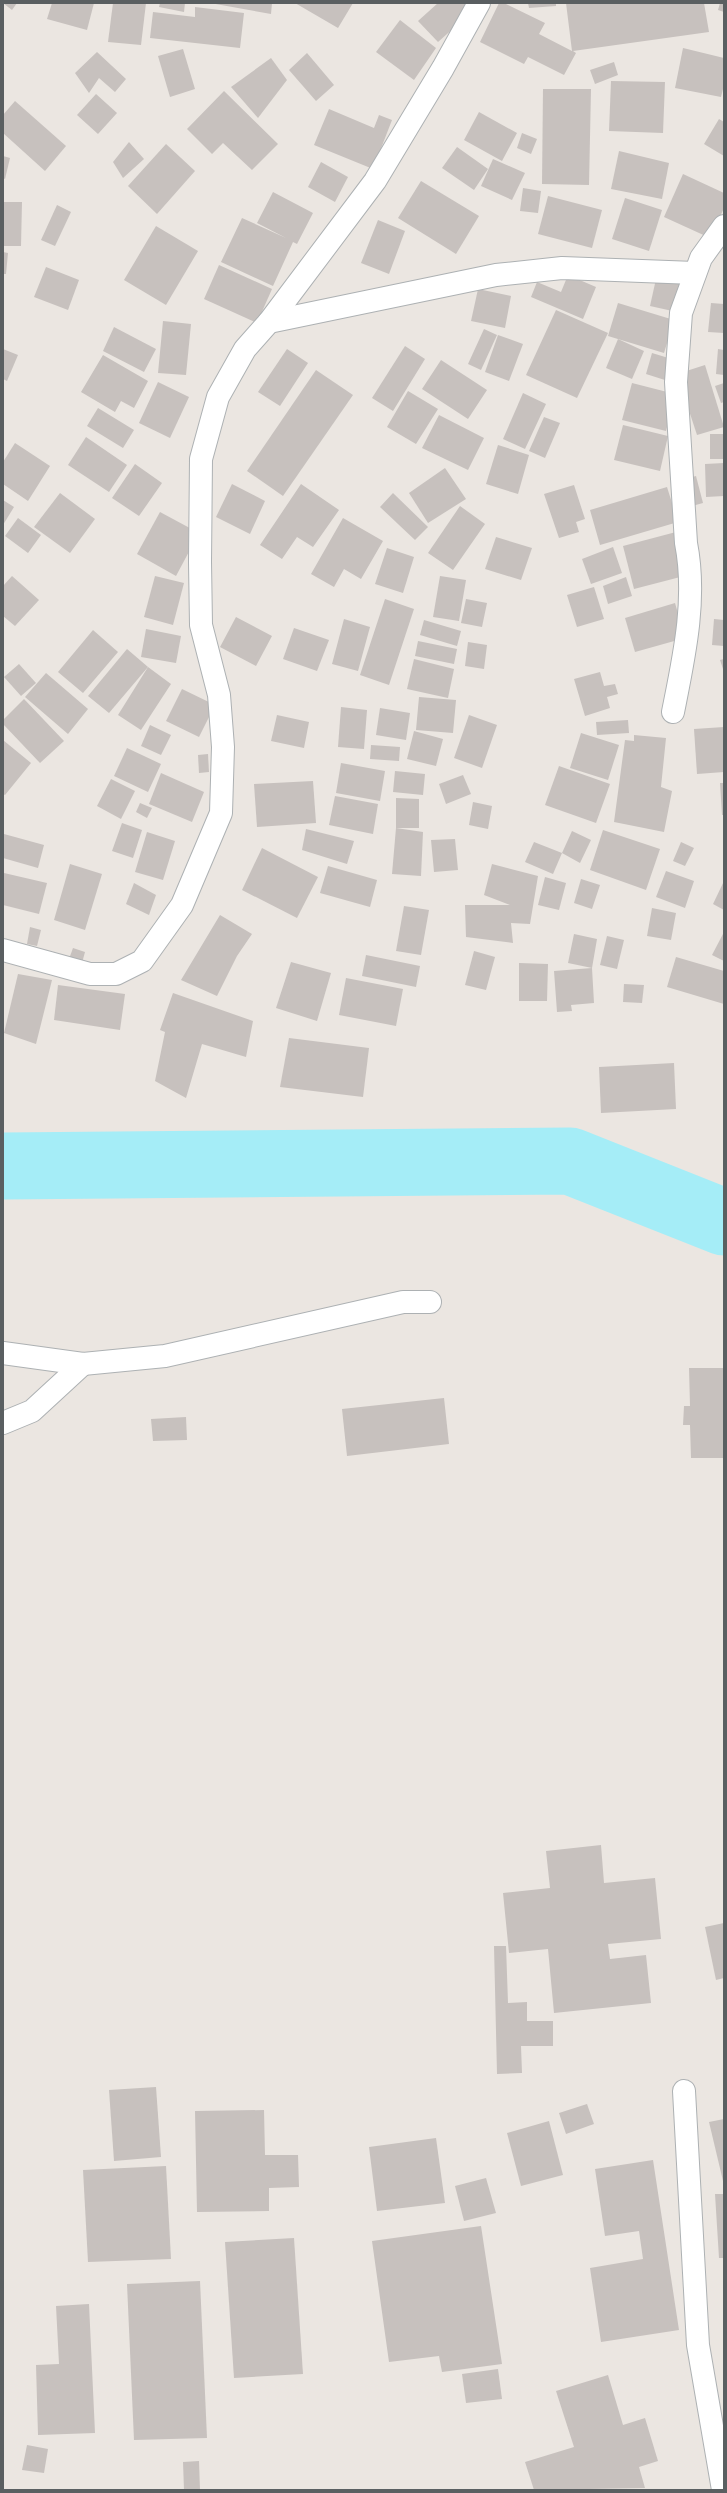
<svg xmlns="http://www.w3.org/2000/svg" width="727" height="2493" font-family="Montserrat,sans-serif">
<style>
.lines{fill:none;stroke-linecap:round;stroke-linejoin:round}
.river{stroke:#a5edf7;stroke-width:67}
.building{fill:#c7c1be}
.minor-casing{stroke:#adb1b3;stroke-width:24}
.minor{stroke:#fff;stroke-width:22}
</style>
<rect width="100%" height="100%" fill="#ebe6e1"/>
<g class="lines">
<!-- river -->
<polyline class="river" points="3,1166 570,1161 724,1222"/>
</g>
<!-- building -->
<g class="building">
<polygon points="3,3 17,3 12,10"/>
<polygon points="52,3 94,3 87,30 47,19"/>
<polygon points="113,3 146,3 141,45 108,42"/>
<polygon points="160,3 185,3 184,12 159,7"/>
<polygon points="210,3 272,3 271,14"/>
<polygon points="295,3 353,3 338,28"/>
<polygon points="438,3 468,3 474,10 438,42 418,21"/>
<polygon points="499,3 504,3 545,23 539,34 572,51 566,3 704,3 709,32 573,51 576,53 564,75 528,57 524,64 480,42"/>
<polygon points="528,3 556,3 556,6 529,8"/>
<polygon points="720,3 724,3 724,12 718,10"/>
<polygon points="195,7 244,13 240,48 150,38 153,12 195,17"/>
<polygon points="400,20 436,48 414,80 376,52"/>
<polygon points="683,48 724,58 724,85 721,97 675,88"/>
<polygon points="183,49 195,89 170,97 158,56"/>
<polygon points="97,52 126,79 115,92 99,78 89,93 75,73"/>
<polygon points="307,53 334,85 316,101 289,70"/>
<polygon points="271,58 287,80 258,118 231,87"/>
<polygon points="614,62 618,75 595,84 590,70"/>
<polygon points="611,81 665,82 663,133 609,131"/>
<polygon points="543,89 591,89 589,185 542,184"/>
<polygon points="224,91 278,144 252,170 223,143 212,154 187,129"/>
<polygon points="96,94 117,113 98,134 77,115"/>
<polygon points="15,101 66,146 45,171 3,133 3,115"/>
<polygon points="329,109 374,128 379,115 392,120 373,169 314,145"/>
<polygon points="479,112 517,133 502,161 464,140"/>
<polygon points="719,119 724,122 724,156 704,144"/>
<polygon points="522,133 537,139 531,154 517,148"/>
<polygon points="129,142 144,159 123,178 113,162"/>
<polygon points="166,144 195,171 157,214 128,186"/>
<polygon points="457,147 488,169 474,190 442,168"/>
<polygon points="619,151 669,163 662,199 611,189"/>
<polygon points="3,156 10,158 5,179 3,178"/>
<polygon points="493,159 525,173 512,200 481,186"/>
<polygon points="321,162 348,177 335,202 308,187"/>
<polygon points="683,174 724,193 724,208 710,238 664,217"/>
<polygon points="421,181 479,216 456,254 398,218"/>
<polygon points="523,188 541,191 538,213 520,211"/>
<polygon points="273,192 313,213 297,244 293,242 273,286 221,262 242,218 286,238 257,223"/>
<polygon points="548,196 602,210 592,248 538,234"/>
<polygon points="625,198 662,210 649,251 612,239"/>
<polygon points="3,202 22,202 21,246 3,246"/>
<polygon points="57,205 71,212 55,246 41,240"/>
<polygon points="378,220 405,231 389,274 361,263"/>
<polygon points="156,226 198,251 166,305 124,280"/>
<polygon points="3,252 8,253 6,274 3,274"/>
<polygon points="219,265 272,289 257,323 204,299"/>
<polygon points="46,267 79,280 68,310 34,297"/>
<polygon points="568,275 596,287 583,319 531,297 537,282 561,292"/>
<polygon points="656,279 682,284 677,312 650,306"/>
<polygon points="478,289 511,296 505,328 471,321"/>
<polygon points="618,303 674,320 664,353 608,336"/>
<polygon points="711,303 724,304 724,333 708,332"/>
<polygon points="556,310 608,333 577,398 526,375"/>
<polygon points="163,321 191,324 186,375 158,373"/>
<polygon points="114,327 156,349 144,372 103,351"/>
<polygon points="484,329 497,335 481,370 468,364"/>
<polygon points="498,335 523,344 509,381 485,372"/>
<polygon points="618,339 644,351 632,379 606,368"/>
<polygon points="405,346 425,359 393,411 372,398"/>
<polygon points="3,349 18,355 7,381 3,379"/>
<polygon points="287,349 308,363 280,406 258,392"/>
<polygon points="718,349 724,350 724,375 716,374"/>
<polygon points="652,353 675,360 668,381 646,374"/>
<polygon points="103,355 148,381 134,408 121,401 115,412 81,392"/>
<polygon points="441,360 487,390 468,419 422,389"/>
<polygon points="705,365 724,427 697,435 677,374"/>
<polygon points="316,370 353,395 283,496 247,471"/>
<polygon points="158,382 189,397 170,438 139,423"/>
<polygon points="632,383 675,394 666,431 622,420"/>
<polygon points="724,383 724,402 721,403 715,386"/>
<polygon points="408,391 438,409 416,444 387,427"/>
<polygon points="523,393 546,404 525,449 503,439"/>
<polygon points="98,408 134,430 123,448 87,426"/>
<polygon points="439,415 484,438 468,470 422,448"/>
<polygon points="544,417 560,423 545,458 529,451"/>
<polygon points="623,425 668,436 660,471 614,460"/>
<rect x="710" y="434" width="14" height="25"/>
<polygon points="86,437 127,465 109,492 68,465"/>
<polygon points="15,443 50,466 28,501 3,484 3,462"/>
<polygon points="498,445 529,455 518,494 486,484"/>
<polygon points="724,463 724,496 706,497 705,464"/>
<polygon points="135,464 162,483 139,516 112,498"/>
<polygon points="445,468 466,499 428,523 409,493"/>
<polygon points="696,476 703,503 692,506 685,479"/>
<polygon points="232,484 265,501 250,534 216,517"/>
<polygon points="301,484 339,510 313,547 297,537 282,559 260,545"/>
<polygon points="574,485 585,519 576,522 579,532 559,538 544,494"/>
<polygon points="667,487 678,522 600,545 590,510"/>
<polygon points="60,493 95,519 70,553 34,527"/>
<polygon points="393,493 428,527 415,540 380,507"/>
<polygon points="3,500 14,507 3,525"/>
<polygon points="460,506 485,524 453,570 428,553"/>
<polygon points="160,512 199,533 176,576 137,554"/>
<polygon points="18,518 41,535 28,553 5,536"/>
<polygon points="343,518 383,541 361,579 344,569 334,587 311,574"/>
<polygon points="676,532 688,575 634,589 623,546"/>
<polygon points="496,537 532,548 521,580 485,569"/>
<polygon points="613,547 622,573 591,584 582,559"/>
<polygon points="387,548 414,557 403,593 375,584"/>
<polygon points="12,576 39,600 15,626 3,616 3,586"/>
<polygon points="155,576 184,583 173,625 144,617"/>
<polygon points="440,576 466,580 459,621 433,617"/>
<polygon points="626,577 632,596 608,604 603,586"/>
<polygon points="594,587 604,619 577,627 567,595"/>
<polygon points="385,599 414,609 389,685 360,675"/>
<polygon points="466,599 487,603 482,627 461,623"/>
<polygon points="675,603 685,638 635,652 625,618"/>
<polygon points="236,617 272,636 256,666 220,647"/>
<polygon points="344,619 370,627 358,671 332,664"/>
<polygon points="714,619 724,620 724,646 712,645"/>
<polygon points="424,620 461,631 457,646 420,635"/>
<polygon points="294,628 329,640 317,671 283,659"/>
<polygon points="146,629 181,636 176,663 141,657"/>
<polygon points="93,630 118,652 83,693 58,672"/>
<polygon points="418,641 457,649 454,664 415,656"/>
<polygon points="468,642 487,645 484,669 465,666"/>
<polygon points="127,649 148,667 109,713 88,696"/>
<polygon points="414,659 454,669 448,698 407,689"/>
<polygon points="724,659 724,672 720,660"/>
<polygon points="19,664 36,683 21,696 4,677"/>
<polygon points="148,667 171,684 141,730 118,715"/>
<polygon points="600,672 604,686 615,684 618,694 607,697 610,708 585,716 574,679"/>
<polygon points="46,673 88,709 68,734 25,697"/>
<polygon points="182,689 215,705 199,737 166,721"/>
<polygon points="419,697 456,700 453,733 416,730"/>
<polygon points="24,699 64,741 40,763 3,724 3,720"/>
<polygon points="341,707 367,710 364,749 338,747"/>
<polygon points="380,708 410,713 406,740 376,735"/>
<polygon points="277,715 309,722 304,748 271,741"/>
<polygon points="469,715 497,725 482,768 454,758"/>
<polygon points="628,720 629,733 597,735 596,722"/>
<polygon points="150,725 171,735 161,755 141,746"/>
<polygon points="724,727 724,772 697,774 694,729"/>
<polygon points="414,731 443,739 436,766 407,759"/>
<polygon points="581,733 619,745 608,780 570,768"/>
<polygon points="634,735 666,738 661,787 672,791 664,832 614,822 625,740 634,741"/>
<polygon points="3,740 31,763 5,795 3,794"/>
<polygon points="371,745 400,747 399,761 370,759"/>
<polygon points="127,748 161,764 148,792 114,776"/>
<polygon points="208,754 209,772 199,773 198,755"/>
<polygon points="341,763 385,771 380,801 336,793"/>
<polygon points="559,766 610,784 596,823 545,805"/>
<polygon points="395,771 425,774 423,795 393,792"/>
<polygon points="161,773 204,792 192,822 149,804"/>
<polygon points="463,775 471,794 446,804 439,784"/>
<polygon points="111,779 135,791 121,819 97,806"/>
<polygon points="313,781 316,823 257,827 254,784"/>
<polygon points="720,783 724,783 724,815 722,815"/>
<polygon points="335,796 378,804 373,834 329,825"/>
<polygon points="396,798 419,799 419,828 396,828"/>
<polygon points="473,802 492,806 488,829 469,825"/>
<polygon points="140,803 152,808 147,818 136,812"/>
<polygon points="122,823 142,830 133,858 112,851"/>
<polygon points="396,828 423,832 421,876 392,874"/>
<polygon points="306,829 354,841 347,864 302,850"/>
<polygon points="603,830 660,849 646,890 590,870"/>
<polygon points="572,831 591,840 580,863 562,853"/>
<polygon points="147,832 175,841 163,880 135,872"/>
<polygon points="4,834 44,845 38,868 3,858"/>
<polygon points="455,839 458,870 434,872 431,840"/>
<polygon points="534,842 562,853 553,874 525,862"/>
<polygon points="681,842 694,848 685,866 673,861"/>
<polygon points="262,848 318,877 297,918 242,890"/>
<polygon points="70,864 102,874 85,930 54,920"/>
<polygon points="492,864 538,876 530,924 511,923 513,943 466,937 465,905 510,905 484,895"/>
<polygon points="328,866 377,880 370,907 320,893"/>
<polygon points="666,871 694,881 685,908 656,897"/>
<polygon points="4,873 47,883 39,914 3,905"/>
<polygon points="545,877 566,883 559,910 538,905"/>
<polygon points="581,879 600,885 592,909 574,903"/>
<polygon points="724,881 724,910 713,904"/>
<polygon points="134,883 156,895 149,915 126,904"/>
<polygon points="404,906 429,910 421,955 396,951"/>
<polygon points="652,908 676,913 671,940 647,936"/>
<polygon points="220,915 252,934 237,956 217,996 181,980"/>
<polygon points="30,927 41,930 37,946 27,944"/>
<polygon points="724,932 724,961 712,955"/>
<polygon points="574,934 597,939 592,968 594,1003 571,1005 572,1011 557,1012 554,971 592,968 568,963"/>
<polygon points="607,936 624,940 617,969 600,965"/>
<polygon points="73,948 85,952 82,963 69,959"/>
<polygon points="474,951 495,957 486,990 465,985"/>
<polygon points="366,955 420,966 416,987 362,976"/>
<polygon points="676,957 724,971 724,1004 667,987"/>
<polygon points="291,962 331,973 317,1021 276,1008"/>
<polygon points="519,963 548,964 547,1001 519,1001"/>
<polygon points="18,974 52,980 36,1044 4,1033"/>
<polygon points="346,978 403,989 396,1026 339,1015"/>
<polygon points="624,984 644,985 642,1003 623,1002"/>
<polygon points="58,985 125,994 120,1030 54,1020"/>
<polygon points="173,993 253,1021 246,1057 202,1044 186,1098 155,1081 165,1032 160,1030"/>
<polygon points="289,1038 369,1048 363,1097 280,1087"/>
<polygon points="674,1063 676,1109 601,1113 599,1067"/>
<polygon points="689,1368 724,1368 724,1458 691,1458 690,1425 683,1425 684,1406 690,1406"/>
<polygon points="444,1398 449,1444 347,1456 342,1409"/>
<polygon points="186,1417 187,1440 153,1441 151,1419"/>
<polygon points="601,1845 604,1883 655,1878 661,1939 608,1944 610,1959 646,1955 651,2003 554,2013 548,1949 509,1953 503,1893 550,1888 546,1851"/>
<polygon points="724,1923 724,1978 716,1980 705,1927"/>
<polygon points="494,1946 506,1946 508,2003 527,2002 527,2021 553,2021 553,2046 521,2046 522,2073 497,2074"/>
<polygon points="156,2087 161,2157 114,2161 109,2090"/>
<polygon points="587,2104 594,2124 566,2134 559,2113"/>
<polygon points="264,2110 265,2155 298,2155 299,2187 269,2188 269,2211 197,2212 195,2111"/>
<polygon points="724,2119 724,2181 723,2181 709,2122"/>
<polygon points="549,2121 563,2175 521,2186 507,2133"/>
<polygon points="436,2138 445,2203 377,2211 369,2147"/>
<polygon points="653,2160 679,2330 601,2342 590,2268 643,2259 639,2231 605,2236 595,2169"/>
<polygon points="166,2166 171,2259 88,2262 83,2170"/>
<polygon points="486,2178 496,2213 464,2221 455,2186"/>
<polygon points="715,2194 724,2194 724,2258 719,2258"/>
<polygon points="481,2226 502,2364 442,2372 439,2356 389,2362 372,2241"/>
<polygon points="294,2238 303,2374 234,2378 225,2242"/>
<polygon points="200,2281 207,2438 134,2440 127,2284"/>
<polygon points="89,2304 95,2433 38,2435 36,2365 59,2364 56,2306"/>
<polygon points="498,2369 502,2399 466,2403 462,2374"/>
<polygon points="608,2375 623,2425 645,2418 658,2461 639,2467 645,2488 534,2490 525,2462 574,2447 556,2391"/>
<polygon points="27,2445 48,2449 44,2473 22,2470"/>
<polygon points="199,2461 200,2490 184,2490 183,2462"/>
</g>
<g class="lines">
<defs>
<g id="minor">
<polyline points="269,322 496,275 562,268 695,273"/>
<path d="M673 712C684 657 697 599 686 543L676 382 681 313 701 258 724 226"/>
<polyline points="3,950 90,974 116,974 142,961 182,905 221,813 223,747 219,695 201,625 200,562 201,459 218,397 245,349 269,322 375,181 443,68 479,3"/>
<polyline points="3,1353 83,1364 165,1356 403,1302 430,1302"/>
<polyline points="3,1423 32,1411 83,1364"/>
<polyline points="684,2091 698,2345 723,2490"/>
</g>
</defs>
<!-- minor casing -->
<use href="#minor" class="minor-casing"/>
<!-- minor -->
<use href="#minor" class="minor"/>
</g>
<!-- border -->
<rect width="727" height="2493" fill="none" stroke="#5a5f61" stroke-width="8"/>
</svg>
